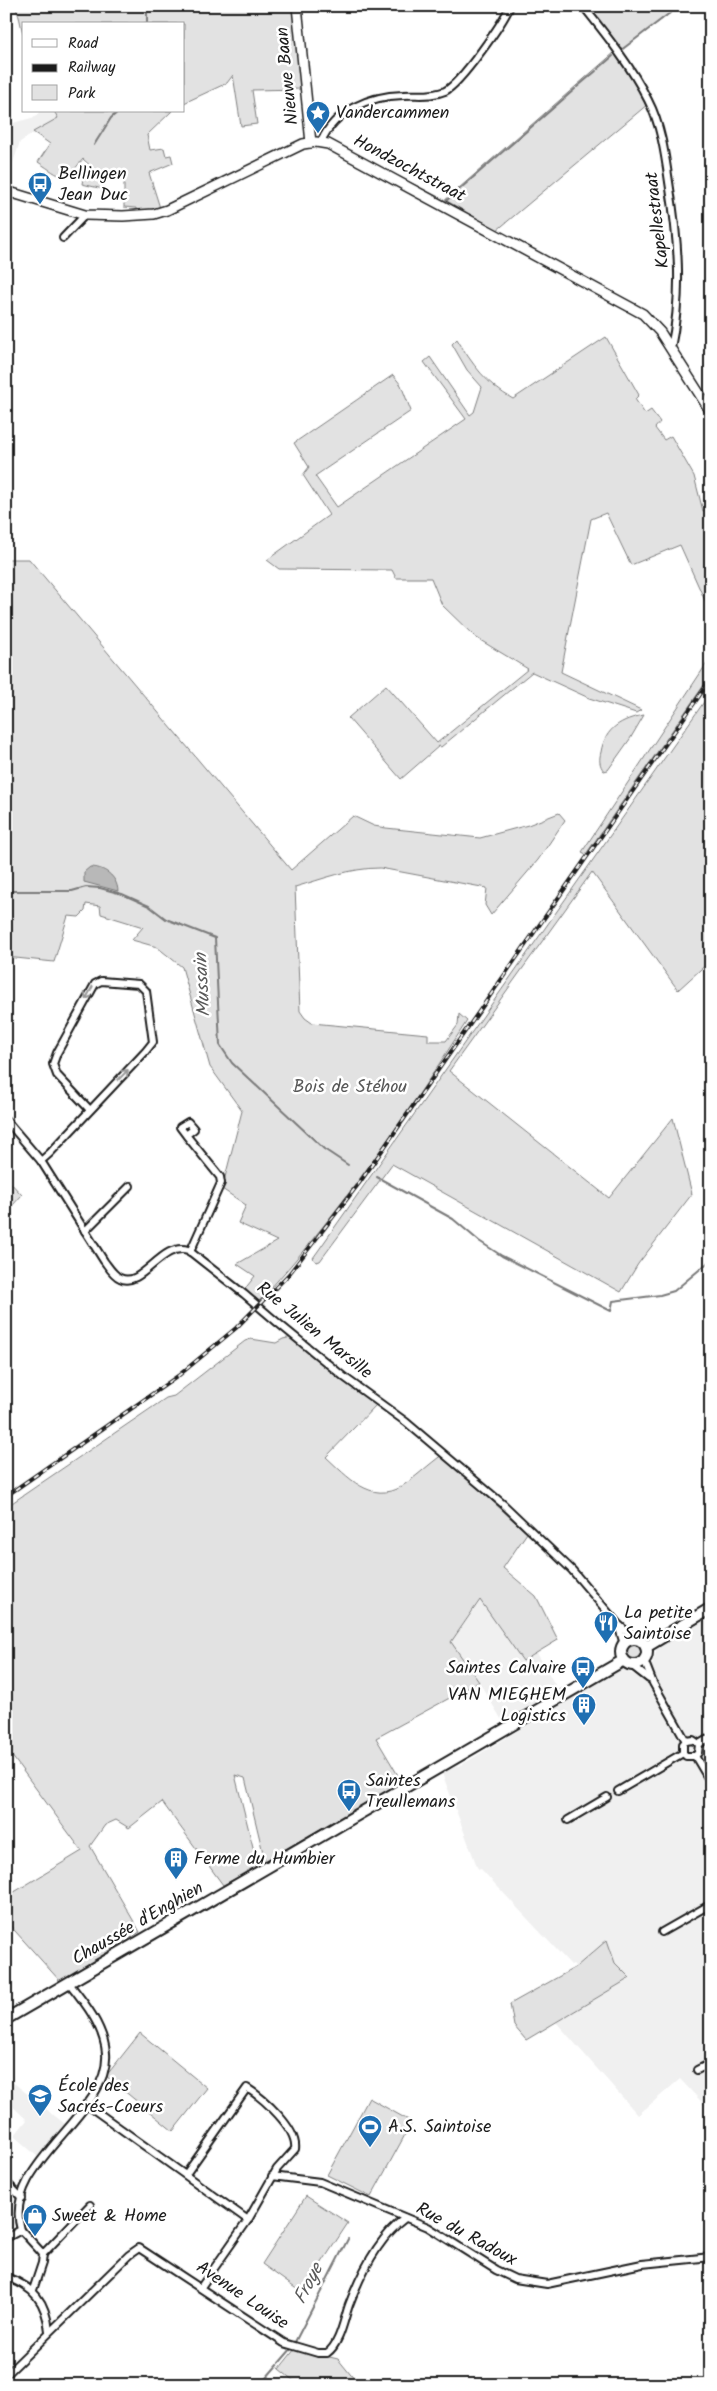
<svg xmlns="http://www.w3.org/2000/svg" width="717" height="2391" font-family="Kalam,sans-serif">
<style>
.built{fill:#f0f0f0}
.green{fill:#e2e2e2;stroke:#7f7f7f}
.water{fill:#b8b8b8;stroke:#7a7a7a}
.lines{fill:none;stroke-linecap:round;stroke-linejoin:round}
.stream{stroke:#7a7a7a;stroke-width:2}
.street-casing{stroke:#1c1c1c;stroke-width:10}
.secondary-casing{stroke:#1c1c1c;stroke-width:12}
.primary-casing{stroke:#1c1c1c;stroke-width:14}
.street{stroke:#fff;stroke-width:6}
.secondary{stroke:#fff;stroke-width:9}
.primary{stroke:#fff;stroke-width:10}
.rail-casing{stroke:#1c1c1c;stroke-width:4}
.rail{stroke:#fff;stroke-width:2;stroke-dasharray:5.5;stroke-linecap:butt}
.oneway{stroke:#999}
.labels{text-anchor:middle;dominant-baseline:central;stroke-width:5;stroke-linejoin:round;paint-order:stroke}
.street-label{font-size:18px;fill:#1c1c1c;stroke:#fff}
.poi-label{font-size:18px;fill:#1c1c1c;stroke:#fff;text-anchor:start}
.park-label{font-size:18px;fill:#575757;stroke:#fff}
.water-label{font-size:19px;font-style:italic;fill:#5a5a5a;stroke:#fff}
</style>
<rect width="100%" height="100%" fill="#fff"/>
<filter id="ink" filterUnits="userSpaceOnUse"><feTurbulence type="fractalNoise" baseFrequency=".02" numOctaves="2"/><feDisplacementMap in="SourceGraphic" scale="10" xChannelSelector="R" yChannelSelector="G"/><feConvolveMatrix kernelMatrix="1 2 1 2 8 2 1 2 1" color-interpolation-filters="sRGB"/></filter>
<g filter="url(#ink)">
<!-- built -->
<g class="built">
<polygon points="40,111 54,111 58,118 20,142 6,183 6,125 35,117"/>
<polygon points="481,1600 523,1661 537,1653 558,1690 503,1722 479,1682 451,1642"/>
<polygon points="711,1615 711,2112 680,2079 638,2115 556,2022 629,1978 615,1963 607,1941 576,1967 573,1964 571,1965 480,1868 478,1869 442,1773 463,1764 621,1668 638,1677 651,1669 657,1648"/>
<polygon points="10,2080 65,2124 38,2157 14,2136 27,2120 6,2100 6,2083"/>
</g>
<!-- green -->
<g class="green">
<path d="M14 6H294L304 89 252 90 257 124 241 126 233 75 227 83 184 103V24H24V36C20 26 20 13 14 6Z"/>
<polygon points="586,6 680,6 621,50"/>
<polygon points="615,52 648,104 496,231 443,202"/>
<path d="M54 111H172L147 135 150 150 164 148 166 156 171 155 173 163 149 173 160 208 136 212V208L124 207V179L107 177 103 189 82 184 83 178 92 179 96 175V171L83 159C63 184 63 178 38 162L50 144 33 132 58 118Z"/>
<path d="M606 337 639 395 635 399 645 414 651 410 660 422 655 428 664 440 671 436 694 476 703 511 711 507V614L680 545 631 565 606 513 591 519 561 672 641 710 636 713 589 698 532 672 441 747 439 746 401 779 348 718 386 685 437 743 528 669 475 637 442 605 431 578H396L392 570 279 569 267 560 329 515 303 475 309 467 294 443 393 375 401 385 411 411 315 476 337 507 466 419 424 362 430 357 470 415 474 412 482 387 467 370 452 344 457 339C472 364 487 385 513 399Z"/>
<path d="M6 559H29L291 870 353 816 374 826 386 828 480 838 528 825 559 813 565 820 538 860 491 915 485 905 487 888 380 868C350 868 323 879 295 887L300 1011 305 1018 312 1023 428 1034V1041H446L458 1025 459 1014 467 1021C404 1119 338 1216 259 1301L244 1290 255 1276 237 1264 277 1241 238 1223 246 1205 222 1189 242 1111 210 1067 182 967 157 947 132 940 143 927 101 914 100 906 86 904 85 911 79 917 68 916 54 962 6 957Z"/>
<polygon points="711,657 711,675 586,854 582,852"/>
<polygon points="711,692 711,960 678,990 592,872 449,1071 609,1198 673,1118 692,1194 638,1264 621,1292 392,1164 320,1261 316,1262 313,1258 318,1251"/>
<path d="M644 715 630 739 608 770 604 771C599 765 599 759 601 752 605 728 622 719 644 715Z"/>
<polygon points="6,1178 22,1195 12,1206 6,1205"/>
<path d="M292 1337 378 1403 326 1457C347 1476 371 1505 402 1486 415 1478 429 1464 442 1455L527 1533 503 1568 536 1596 558 1640 523 1661 480 1600 451 1642 479 1682 376 1738 402 1782 265 1861 245 1778 235 1775 258 1867 223 1885 162 1802 129 1828 116 1820 105 1825 90 1846 140 1932 60 1981 6 1921V1897L82 1851 6 1748V1507L166 1398 174 1396 245 1341 251 1339 276 1343 283 1339Z"/>
<circle cx="635" cy="1653" r="10"/>
<polygon points="607,1940 615,1963 630,1978 526,2040 514,2026 510,2004 576,1967"/>
<polygon points="140,2033 207,2088 173,2131 106,2076"/>
<polygon points="369,2098 412,2122 371,2197 327,2175"/>
<polygon points="306,2196 348,2223 302,2293 262,2264"/>
<polygon points="295,2349 338,2359 359,2385 338,2385 335,2382 332,2385 299,2385 279,2369"/>
</g>
<!-- water -->
<path class="water" d="M90 867C104 867 117 876 118 891L84 882V872Z"/>
<g class="lines">
<!-- stream -->
<g class="stream">
<polyline points="147,6 147,24"/>
<polyline points="620,51 679,6"/>
<polyline points="598,69 613,56"/>
<polyline points="577,87 596,71"/>
<polyline points="94,145 111,118 119,111"/>
<polyline points="389,172 445,201"/>
<polyline points="495,229 446,201 575,89"/>
<polyline points="6,891 72,891 86,887 100,888 122,894 149,906 166,919 215,938 220,1045 232,1063 324,1149 348,1165"/>
<polyline points="377,1177 453,1219 479,1241 502,1256 611,1311 613,1301 660,1295 674,1291 711,1260"/>
<polyline points="295,2342 348,2239"/>
<polyline points="260,2385 292,2348"/>
</g>
<defs>
<g id="street">
<path d="M583 6C607 36 631 66 648 100 661 125 665 154 669 182 678 238 683 292 671 348"/>
<path d="M321 142C335 110 369 96 403 95 417 94 431 97 445 91 460 84 503 23 510 6"/>
<polyline points="63,238 85,215"/>
<path d="M6 1120 41 1161 104 1261C108 1266 113 1275 120 1278 142 1289 162 1241 188 1250L244 1294 278 1323 344 1377 406 1422 503 1504 572 1570 618 1624 635 1639"/>
<polyline points="186,1135 180,1127 188,1122 194,1129 186,1135 220,1177 221,1183 190,1252"/>
<polyline points="41,1161 50,1153 145,1052 153,1042 146,991 139,984 101,981 95,984 57,1053 53,1064 57,1075 90,1110"/>
<polyline points="85,1231 130,1186"/>
<polyline points="619,1628 624,1644"/>
<polyline points="644,1660 653,1683 686,1741"/>
<polyline points="631,1665 649,1679"/>
<polyline points="686,1741 693,1740 699,1744 698,1753 695,1756"/>
<polyline points="686,1741 683,1744 683,1753 686,1756 695,1756"/>
<polyline points="699,1744 711,1737"/>
<polyline points="695,1756 711,1783"/>
<polyline points="618,1791 683,1753"/>
<polyline points="568,1820 607,1797"/>
<polyline points="662,1932 711,1904"/>
<polyline points="697,2070 711,2063"/>
<polyline points="86,2104 248,2220"/>
<path d="M186 2174 247 2088C263 2098 298 2129 295 2149L277 2169 248 2220 201 2287"/>
<polyline points="272,2176 320,2182 428,2227 496,2270 515,2279 547,2284 642,2264 711,2257"/>
<polyline points="6,2182 22,2198"/>
<path d="M21 2230C1 2163 111 2115 106 2053 104 2027 85 2003 69 1983"/>
<polyline points="6,2238 21,2230 43,2254 42,2263 33,2290"/>
<polyline points="43,2254 90,2205"/>
<path d="M6 2277C34 2287 46 2301 49 2331"/>
<path d="M6 2375 129 2255 139 2248 284 2343 318 2353H327C340 2344 344 2319 349 2305 361 2273 378 2238 405 2218"/>
</g>
<g id="secondary">
<polyline points="297,6 311,143"/>
<polyline points="6,191 85,215 123,216 154,214 167,210 303,144 316,142 328,144 643,314 660,332 711,412"/>
</g>
<g id="primary">
<circle cx="634" cy="1652" r="13"/>
<polyline points="646,1647 711,1608"/>
<polyline points="6,2019 624,1660"/>
</g>
</defs>
<!-- street casing -->
<use href="#street" class="street-casing"/>
<!-- secondary casing -->
<use href="#secondary" class="secondary-casing"/>
<!-- primary casing -->
<use href="#primary" class="primary-casing"/>
<!-- street -->
<use href="#street" class="street"/>
<!-- secondary -->
<use href="#secondary" class="secondary"/>
<!-- primary -->
<use href="#primary" class="primary"/>
<defs>
<polyline id="rail" points="6,1496 178,1376 236,1328 289,1274 360,1182 711,679"/>
</defs>
<!-- rail casing -->
<use href="#rail" class="rail-casing"/>
<!-- rail -->
<use href="#rail" class="rail"/>
</g>
<!-- one-way arrows -->
<defs><path id="oneway-shaft" d="M-6 0H5M1.5-3L5.5 0L1.5 3" fill="none" stroke-width="1.6" stroke-linecap="round" stroke-linejoin="round" transform="scale(1.25)"/></defs>
<g class="oneway">
<use href="#oneway-shaft" transform="translate(89 993) rotate(119)"/>
<use href="#oneway-shaft" transform="translate(123 1075) rotate(-46)"/>
</g>
</g>
<!-- icons -->
<defs>
<symbol id="sight-pin" viewBox="-11 -11 22 30"><path d="M0 17L-7.5 6A9.5 9.5 0 1 1 7.5 6Z" fill="#1f6fb2" stroke="#fff"/><path d="M0-6L1.8-2.2L6-1.7L2.9 1.2L3.7 5.4L0 3.3L-3.7 5.4L-2.9 1.2L-6-1.7L-1.8-2.2Z" fill="#fff"/></symbol>
<symbol id="bus-pin" viewBox="-11 -11 22 30"><path d="M0 17L-7.5 6A9.5 9.5 0 1 1 7.5 6Z" fill="#1f6fb2" stroke="#fff"/><path d="M-5-6H5V4H4V6H2V4H-2V6H-4V4H-5ZM-3.5-4V0h7V-4ZM-3.5 1.2v1.5H-2V1.2ZM2 1.2v1.5H3.5V1.2Z" fill="#fff"/></symbol>
<symbol id="restaurant-pin" viewBox="-11 -11 22 30"><path d="M0 17L-7.5 6A9.5 9.5 0 1 1 7.5 6Z" fill="#1f6fb2" stroke="#fff"/><path d="M-5-6h1v4h1v-4h1v4h1v-4h1v5L-1.5 .5V6h-2V.5L-5-1ZM5-6V6H3V1.5H1.5Q1.5-4 5-6Z" fill="#fff"/></symbol>
<symbol id="building-pin" viewBox="-11 -11 22 30"><path d="M0 17L-7.5 6A9.5 9.5 0 1 1 7.5 6Z" fill="#1f6fb2" stroke="#fff"/><path d="M-4-6H4V6H1V3H-1V6H-4ZM-2.5-4.3h1.7v1.8h-1.7ZM.8-4.3h1.7v1.8H.8ZM-2.5-1h1.7V.8h-1.7ZM.8-1h1.7V.8H.8Z" fill="#fff"/></symbol>
<symbol id="school-pin" viewBox="-11 -11 22 30"><path d="M0 17L-7.5 6A9.5 9.5 0 1 1 7.5 6Z" fill="#1f6fb2" stroke="#fff"/><path d="M0-5L7-2L0 1L-7-2ZM-4 1L0 2.5L4 1V4Q0 6-4 4Z" fill="#fff"/></symbol>
<symbol id="stadium-pin" viewBox="-11 -11 22 30"><path d="M0 17L-7.5 6A9.5 9.5 0 1 1 7.5 6Z" fill="#1f6fb2" stroke="#fff"/><path d="M0-5a6.5 5 0 1 0 0 10a6.5 5 0 1 0 0-10ZM-3.5-1.8h7v3.6h-7Z" fill="#fff"/></symbol>
<symbol id="shop-pin" viewBox="-11 -11 22 30"><path d="M0 17L-7.5 6A9.5 9.5 0 1 1 7.5 6Z" fill="#1f6fb2" stroke="#fff"/><path d="M-5-2.5h2.3a2.7 3.5 0 0 1 5.4 0H5L5.5 6h-11ZM-1.5-2.5h3a1.5 2.3 0 0 0-3 0Z" fill="#fff"/></symbol>
</defs>
<g fill-rule="evenodd">
<use href="#sight-pin" x="304" y="99" width="28" height="38"/>
<use href="#bus-pin" x="26" y="170" width="28" height="38"/>
<use href="#restaurant-pin" x="592" y="1609" width="28" height="38"/>
<use href="#bus-pin" x="569" y="1654" width="28" height="38"/>
<use href="#building-pin" x="570" y="1691" width="28" height="38"/>
<use href="#bus-pin" x="335" y="1777" width="28" height="38"/>
<use href="#building-pin" x="162" y="1845" width="28" height="38"/>
<use href="#school-pin" x="26" y="2082" width="28" height="38"/>
<use href="#stadium-pin" x="356" y="2113" width="28" height="38"/>
<use href="#shop-pin" x="21" y="2202" width="28" height="38"/>
</g>
<g class="labels">
<!-- street labels -->
<g class="street-label">
<text transform="translate(288 76) rotate(-96)">Nieuwe Baan</text>
<text transform="translate(409 169) rotate(28)">Hondzochtstraat</text>
<text transform="translate(658 220) rotate(-97)">Kapellestraat</text>
<text transform="translate(314 1331) rotate(39)">Rue Julien Marsille</text>
<text transform="translate(138 1924) rotate(-30)">Chaussée d'Enghien</text>
<text transform="translate(466 2235) rotate(29)">Rue du Radoux</text>
<text transform="translate(242 2296) rotate(34)">Avenue Louise</text>
</g>
<!-- poi labels -->
<g class="poi-label">
<text x="336" y="113">Vandercammen</text>
<text x="58" y="174">Bellingen<tspan x="58" dy="21">Jean Duc</tspan></text>
<text x="624" y="1613">La petite<tspan x="624" dy="21">Saintoise</tspan></text>
<text x="566" y="1668" text-anchor="end">Saintes Calvaire</text>
<text x="566" y="1695" text-anchor="end">VAN MIEGHEM<tspan x="566" dy="21">Logistics</tspan></text>
<text x="366" y="1781">Saintes<tspan x="366" dy="21">Treullemans</tspan></text>
<text x="194" y="1859">Ferme du Humbier</text>
<text x="58" y="2086">École des<tspan x="58" dy="21">Sacrés-Coeurs</tspan></text>
<text x="388" y="2127">A.S. Saintoise</text>
<text x="52" y="2216">Sweet &amp; Home</text>
</g>
<!-- park labels -->
<g class="park-label">
<text x="350" y="1087">Bois de Stéhou</text>
</g>
<!-- water labels -->
<g class="water-label">
<text transform="translate(203 985) rotate(-93)">Mussain</text>
<text transform="translate(309 2284) rotate(-63)">Froye</text>
</g>
</g>
<!-- margin -->
<rect width="717" height="2391" fill="none" stroke="#fff" stroke-width="25"/>
<rect x="12" y="12" width="692" height="2366" fill="none" stroke="#1c1c1c" stroke-width="2" filter="url(#ink)"/>
<!-- legend -->
<rect x="22" y="22" width="162" height="90" fill="#ffffff" stroke="#a4a4a4"/>
<rect x="32" y="39" width="25" height="8" fill="#ffffff" stroke="#a4a4a4"/>
<text x="68" y="48" font-size="15" fill="#1c1c1c">Road</text>
<rect x="32" y="64" width="25" height="8" fill="#1c1c1c" stroke="#a4a4a4"/>
<text x="68" y="72" font-size="15" fill="#1c1c1c">Railway</text>
<rect x="32" y="85" width="25" height="15" fill="#e2e2e2" stroke="#a4a4a4"/>
<text x="68" y="98" font-size="15" fill="#1c1c1c">Park</text>
</svg>
